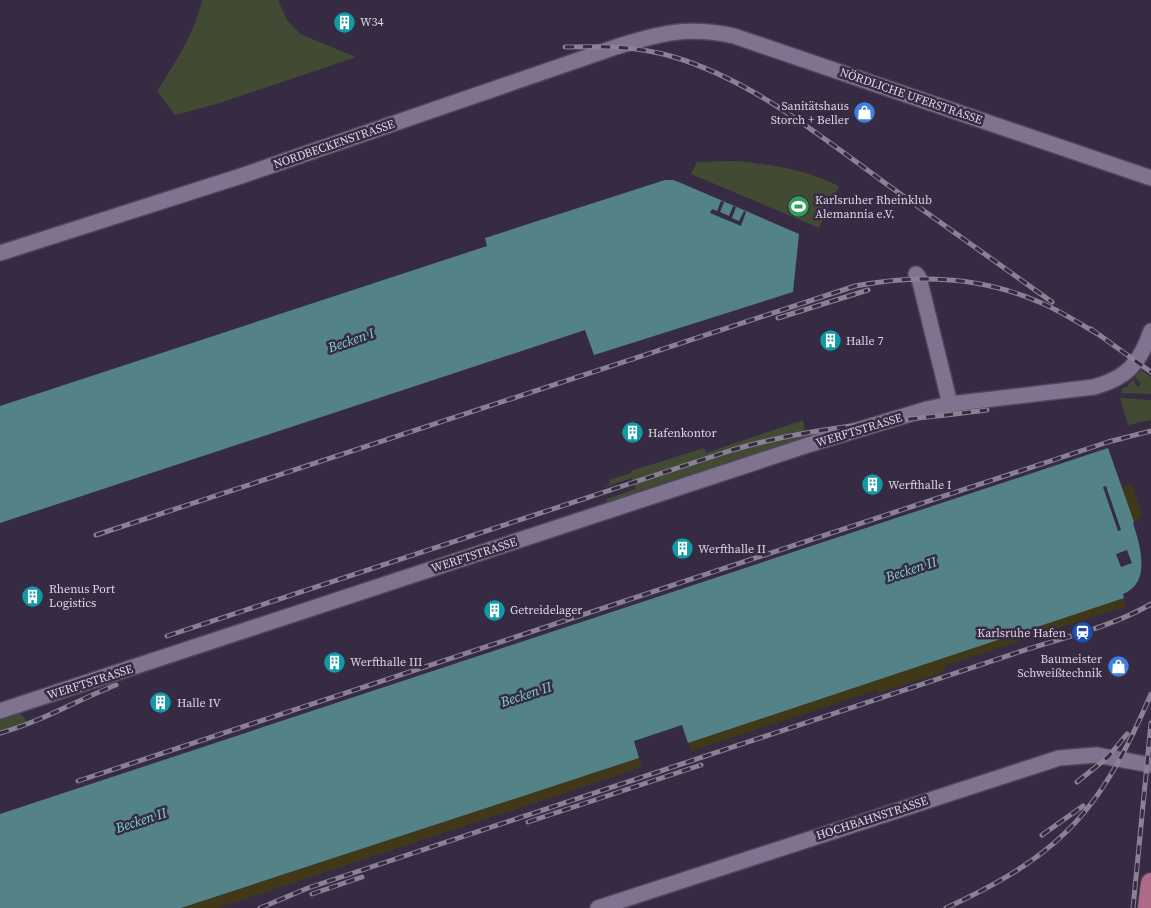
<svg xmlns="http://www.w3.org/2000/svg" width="1151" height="908" font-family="'Source Serif 4',serif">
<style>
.green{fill:#424a34}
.sand{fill:#413818}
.water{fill:#538387}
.pier{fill:#372b43}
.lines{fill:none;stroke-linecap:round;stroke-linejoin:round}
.minor-casing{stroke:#50465a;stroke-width:18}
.major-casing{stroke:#50465a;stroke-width:22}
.minor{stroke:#7f738f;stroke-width:15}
.major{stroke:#ae6b87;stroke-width:20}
.rail-casing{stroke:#8a8195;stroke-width:5}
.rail{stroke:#372b43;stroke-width:3;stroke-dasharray:9;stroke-linecap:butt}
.labels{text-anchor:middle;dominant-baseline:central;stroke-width:5;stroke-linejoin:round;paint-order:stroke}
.poi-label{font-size:12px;fill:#ddd6e6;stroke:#372b43;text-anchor:start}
.street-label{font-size:12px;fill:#ddd6e6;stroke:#372b43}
.water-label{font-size:14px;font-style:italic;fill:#7cd1d7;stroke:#372b43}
</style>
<rect width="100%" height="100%" fill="#372b43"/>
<!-- green -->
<g class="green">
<path d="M202 0H278L287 20 300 34 356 57 220 103 175 115 157 91C175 63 195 33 202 0Z"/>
<path d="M735 161C775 165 802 169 839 186L819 228 691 174 697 162Z"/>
<polygon points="1141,370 1151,377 1151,394 1121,393 1123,387 1126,388 1134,378 1134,382 1138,387 1141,384 1135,377"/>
<polygon points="1120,398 1151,400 1151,420 1128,425"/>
<polygon points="803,420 806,438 607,502 606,499 636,489 632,478 602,488 610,484 609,480 631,473 631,471 704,448 706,453"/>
<polygon points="17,713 22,715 27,722 0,731 0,718"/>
</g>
<!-- sand -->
<g class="sand">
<polygon points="1132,484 1142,516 1134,522 1121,488"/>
<polygon points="1124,598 1126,606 947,665 941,673 878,693 877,690 691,751 688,743"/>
<polygon points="639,758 642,767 217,908 181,908"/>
</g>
<!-- water -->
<g class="water">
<polygon points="665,180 673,180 681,183 799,234 793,292 594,355 585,330 0,523 0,406 487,246 485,238"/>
<path d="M1108 448 1134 522 1133 523C1141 548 1151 583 1123 594L1124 598 688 743 682 725 634 741 639 758 181 908H0V814Z"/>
</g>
<!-- pier -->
<g class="pier">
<polygon points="721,201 724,202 720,212 729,216 733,206 736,207 732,218 739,221 744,211 746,212 741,226 710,213 712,209 717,211"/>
<polygon points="1106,486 1121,530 1118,531 1103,487"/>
<polygon points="1127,550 1132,563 1121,567 1116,554"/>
</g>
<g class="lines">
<defs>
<g id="minor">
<path d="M0 253 241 176 616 47C660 33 688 26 734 36L1151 178"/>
<polyline points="916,274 919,278 950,404"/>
<path d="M0 711 808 445 927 409 950 404 1094 387C1127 378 1140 363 1151 331"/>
<polyline points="598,908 1059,758 1096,755 1151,765"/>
</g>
<polyline id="major" points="1148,908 1151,883"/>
</defs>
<!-- minor casing -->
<use href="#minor" class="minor-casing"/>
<!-- major casing -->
<use href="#major" class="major-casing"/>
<!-- minor -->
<use href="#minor" class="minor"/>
<!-- major -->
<use href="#major" class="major"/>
<defs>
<g id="rail">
<path d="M565 47C602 46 638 46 674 57 753 81 819 135 885 183 941 223 996 262 1052 302"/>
<polyline points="778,318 868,290"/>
<polyline points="1091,329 1151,372"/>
<path d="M96 535 855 286C917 274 980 276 1039 302 1059 310 1077 322 1096 333"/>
<path d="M167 636 732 450C814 426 902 421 987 410"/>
<path d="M0 733C41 722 77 700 116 685"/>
<polyline points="78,781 1108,442 1151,431"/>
<polyline points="1077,782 1108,757 1127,734"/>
<polyline points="528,822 701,765"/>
<polyline points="1042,835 1083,806"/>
<polyline points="312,894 362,877"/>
<path d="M260 908 308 888 1028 649C1070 636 1113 626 1151 604"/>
<path d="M946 908C989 888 1031 866 1065 833 1104 796 1130 743 1151 694"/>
<polyline points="1133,908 1151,723"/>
</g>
</defs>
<!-- rail casing -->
<use href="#rail" class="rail-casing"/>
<!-- rail -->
<use href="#rail" class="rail"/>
</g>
<!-- icons -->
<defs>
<symbol id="building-disc" viewBox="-11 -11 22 22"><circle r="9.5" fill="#0f9aa8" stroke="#372b43"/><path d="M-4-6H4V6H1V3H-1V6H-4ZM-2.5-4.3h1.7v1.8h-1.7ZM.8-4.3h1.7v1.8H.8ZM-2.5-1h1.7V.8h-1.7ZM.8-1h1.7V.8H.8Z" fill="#fff"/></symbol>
<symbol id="shop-disc" viewBox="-11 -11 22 22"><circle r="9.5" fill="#3f7fe0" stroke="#372b43"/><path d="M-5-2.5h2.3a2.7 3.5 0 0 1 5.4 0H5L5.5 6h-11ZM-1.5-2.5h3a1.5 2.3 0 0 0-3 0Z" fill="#fff"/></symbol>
<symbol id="stadium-disc" viewBox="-11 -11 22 22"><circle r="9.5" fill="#2e9e5b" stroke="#372b43"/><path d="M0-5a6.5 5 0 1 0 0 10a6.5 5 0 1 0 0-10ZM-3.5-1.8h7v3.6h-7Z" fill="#fff"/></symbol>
<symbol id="station-disc" viewBox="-11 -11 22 22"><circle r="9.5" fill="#1a4fb4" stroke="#372b43"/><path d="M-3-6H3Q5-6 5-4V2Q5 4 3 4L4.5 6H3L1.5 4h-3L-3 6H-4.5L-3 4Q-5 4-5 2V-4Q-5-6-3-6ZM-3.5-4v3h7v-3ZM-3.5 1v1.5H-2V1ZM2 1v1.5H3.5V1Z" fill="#fff"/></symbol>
</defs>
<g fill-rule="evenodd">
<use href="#building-disc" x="332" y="10" width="25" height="25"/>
<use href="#shop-disc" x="852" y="100" width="25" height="25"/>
<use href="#stadium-disc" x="786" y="194" width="25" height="25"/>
<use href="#building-disc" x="818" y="328" width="25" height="25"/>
<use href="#building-disc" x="620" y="420" width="25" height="25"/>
<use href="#building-disc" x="860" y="472" width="25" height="25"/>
<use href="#building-disc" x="670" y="536" width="25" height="25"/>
<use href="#building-disc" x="20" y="584" width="25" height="25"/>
<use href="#building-disc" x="482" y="598" width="25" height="25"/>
<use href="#station-disc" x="1070" y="620" width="25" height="25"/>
<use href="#building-disc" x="322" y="650" width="25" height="25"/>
<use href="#shop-disc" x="1106" y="654" width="25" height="25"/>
<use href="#building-disc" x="148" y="690" width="25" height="25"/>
</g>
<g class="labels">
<!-- poi labels -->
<g class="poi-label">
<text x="360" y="22">W34</text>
<text x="849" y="106" text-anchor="end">Sanitätshaus<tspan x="849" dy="14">Storch + Beller</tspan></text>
<text x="815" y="200">Karlsruher Rheinklub<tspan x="815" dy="14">Alemannia e.V.</tspan></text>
<text x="846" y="341">Halle 7</text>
<text x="648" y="433">Hafenkontor</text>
<text x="888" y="485">Werfthalle I</text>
<text x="698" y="549">Werfthalle II</text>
<text x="49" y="589">Rhenus Port<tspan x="49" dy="14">Logistics</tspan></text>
<text x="510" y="610">Getreidelager</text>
<text x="1066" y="633" text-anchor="end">Karlsruhe Hafen</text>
<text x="1102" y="659" text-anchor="end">Baumeister<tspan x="1102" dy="14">Schweißtechnik</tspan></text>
<text x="350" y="662">Werfthalle III</text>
<text x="177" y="703">Halle IV</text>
</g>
<!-- street labels -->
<g class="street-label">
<text transform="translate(911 96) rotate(19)">NÖRDLICHE UFERSTRASSE</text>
<text transform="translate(334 144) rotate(-19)">NORDBECKENSTRASSE</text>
<text transform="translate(859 430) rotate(-17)">WERFTSTRASSE</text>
<text transform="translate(474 555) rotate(-18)">WERFTSTRASSE</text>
<text transform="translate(90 682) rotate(-18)">WERFTSTRASSE</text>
<text transform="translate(872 818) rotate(-18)">HOCHBAHNSTRASSE</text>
</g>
<!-- water labels -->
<g class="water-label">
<text transform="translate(351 340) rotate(-19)">Becken I</text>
<text transform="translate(911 569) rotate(-18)">Becken II</text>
<text transform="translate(526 694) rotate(-18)">Becken II</text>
<text transform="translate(141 820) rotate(-18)">Becken II</text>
</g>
</g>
</svg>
